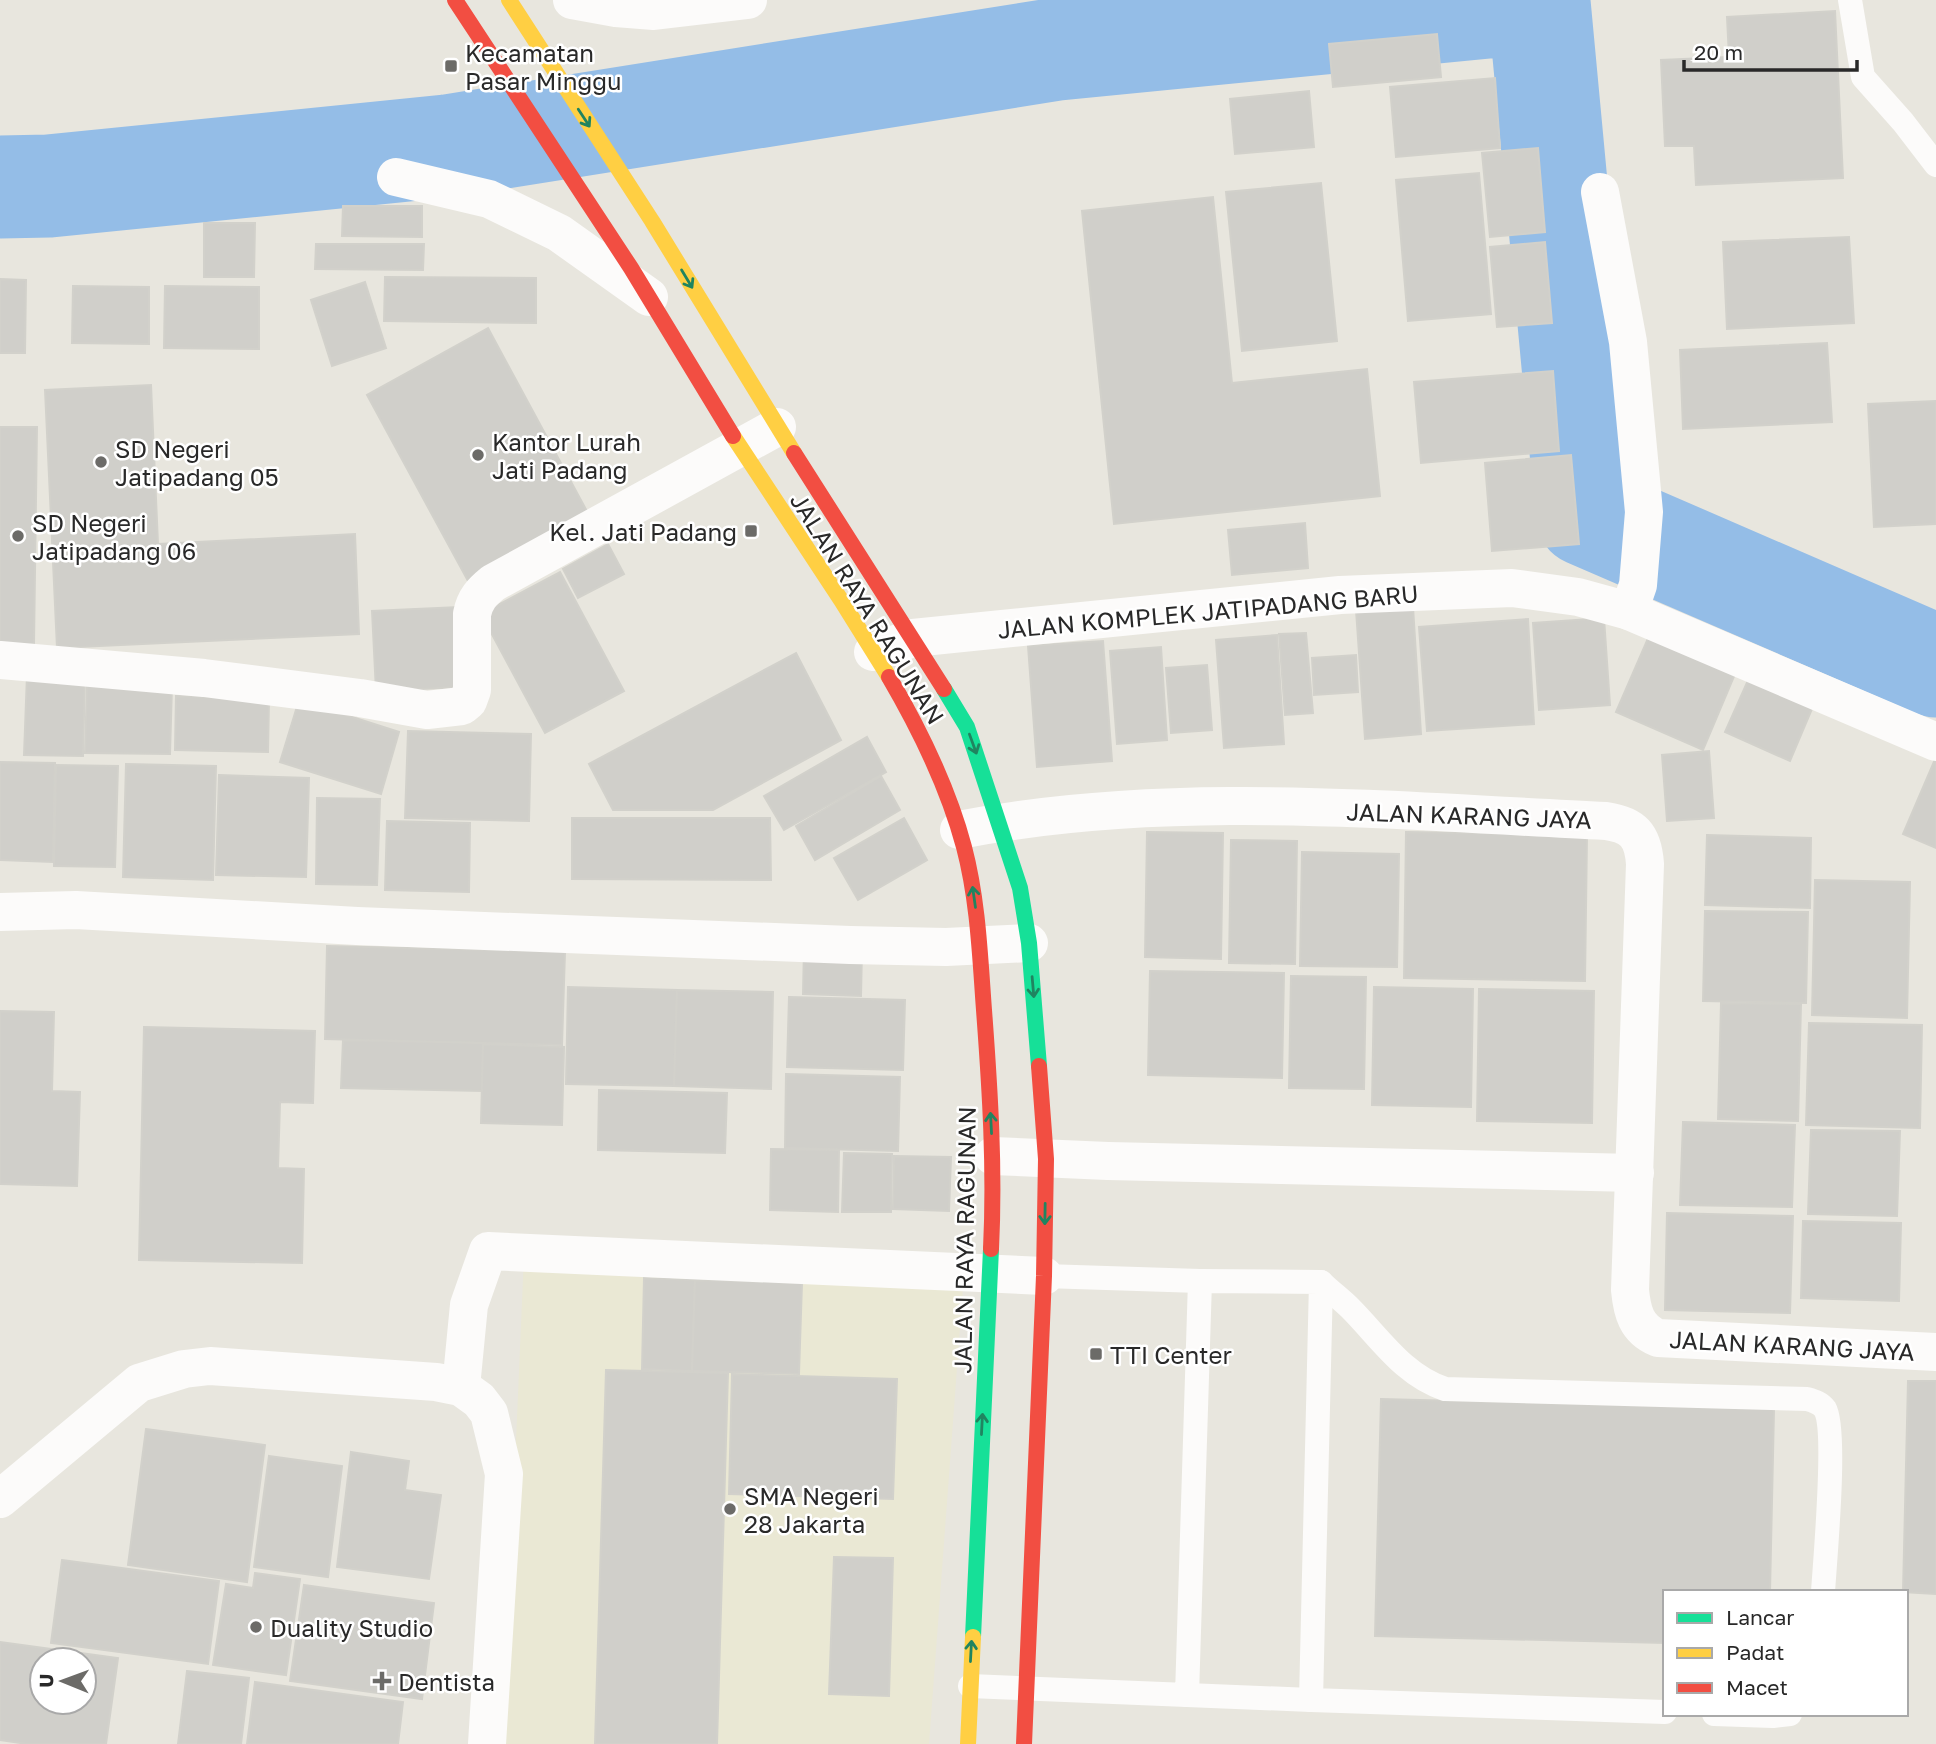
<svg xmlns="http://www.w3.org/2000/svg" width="1936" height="1744" font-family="'Golos Text',sans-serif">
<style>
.education{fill:#eae8d4}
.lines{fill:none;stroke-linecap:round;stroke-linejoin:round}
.river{stroke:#94bde7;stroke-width:103}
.building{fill:#d0cfca;stroke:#d2d1cb;stroke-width:2;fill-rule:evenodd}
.lane{stroke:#fcfbfa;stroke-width:24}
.street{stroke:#fcfbfa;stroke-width:38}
.fast{stroke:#16e098;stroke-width:16}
.slow{stroke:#ffcf43;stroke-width:16}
.jam{stroke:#f24e42;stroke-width:16}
.oneway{stroke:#208460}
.poi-dot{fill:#6c6b68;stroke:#fff;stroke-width:2.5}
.labels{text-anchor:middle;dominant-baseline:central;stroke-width:5;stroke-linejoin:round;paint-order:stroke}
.poi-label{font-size:24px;fill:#292929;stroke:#fff;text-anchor:start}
.street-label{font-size:24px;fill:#292929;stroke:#fff}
</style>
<rect width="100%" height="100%" fill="#e8e6de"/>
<!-- education -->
<polygon class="education" points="524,1255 964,1274 929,1744 503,1744"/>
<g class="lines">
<!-- river -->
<polyline class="river" points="0,187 49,186 447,146 1058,49 1539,2 1587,515 1936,666"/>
</g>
<!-- building -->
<g class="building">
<polygon points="1835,11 1843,178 1696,185 1694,146 1665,146 1661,60 1729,57 1727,17"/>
<polygon points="1437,34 1441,77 1333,87 1329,44"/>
<polygon points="1495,78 1500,148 1396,157 1390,87"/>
<polygon points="1309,91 1314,147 1235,154 1230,99"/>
<polygon points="1538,148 1545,232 1490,237 1482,153"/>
<polygon points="1479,173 1491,314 1408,321 1396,180"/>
<polygon points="1321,183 1337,341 1242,351 1226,192"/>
<polygon points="1213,197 1232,383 1367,369 1380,496 1114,524 1082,211"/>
<polygon points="343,206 422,206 422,237 342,236"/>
<polygon points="204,223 255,223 254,277 204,277"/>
<polygon points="1849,237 1854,323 1727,329 1723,242"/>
<polygon points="1545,242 1552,323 1497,327 1490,247"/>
<polygon points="316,244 424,244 423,270 315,269"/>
<polygon points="385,277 536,278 536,323 384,321"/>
<polygon points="0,279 26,280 25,353 0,353"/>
<polygon points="365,282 386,348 332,366 311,300"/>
<polygon points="73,286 149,287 149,344 72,343"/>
<polygon points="165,286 259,287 259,349 164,348"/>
<polygon points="488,328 589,515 468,581 367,395"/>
<polygon points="1827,343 1832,422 1683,429 1680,350"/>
<polygon points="1553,371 1559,451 1421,463 1414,382"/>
<polygon points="151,385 158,544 355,534 359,634 57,648 45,390"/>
<polygon points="1936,401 1936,524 1874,527 1868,404"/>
<polygon points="0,427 37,427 34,644 0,644"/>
<polygon points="1571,455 1579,544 1492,551 1485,463"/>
<polygon points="1305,523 1308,568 1232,575 1228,530"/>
<polygon points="608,544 624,574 578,598 563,569"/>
<polygon points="560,572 624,691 545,733 481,614"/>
<polygon points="459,607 462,687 376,691 372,611"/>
<polygon points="1413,607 1421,734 1365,739 1356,610"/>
<polygon points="1604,618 1610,705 1539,710 1533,623"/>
<polygon points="1528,619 1534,724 1427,731 1419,627"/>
<polygon points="1306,633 1313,713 1285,715 1279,634"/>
<polygon points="1277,635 1284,744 1224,748 1216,640"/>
<polygon points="1649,636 1735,674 1703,750 1616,712"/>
<polygon points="1103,641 1112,761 1037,767 1028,646"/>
<polygon points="1161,647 1167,740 1117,744 1110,651"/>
<polygon points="796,653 841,740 713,810 613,810 589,764"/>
<polygon points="1356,655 1358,692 1314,695 1312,658"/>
<polygon points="1207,665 1212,730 1171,733 1166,668"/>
<polygon points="1753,669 1817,697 1790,761 1725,732"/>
<polygon points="27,675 85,676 83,756 24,755"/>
<polygon points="87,683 172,685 170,754 85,753"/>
<polygon points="176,696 269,699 268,752 175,750"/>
<polygon points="299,700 399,732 381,794 280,762"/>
<polygon points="408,731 531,734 529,821 405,818"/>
<polygon points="867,737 886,772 784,830 764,796"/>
<polygon points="1709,751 1714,818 1667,821 1662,755"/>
<polygon points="1936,757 1936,848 1903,834"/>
<polygon points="0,762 55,763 53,862 0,860"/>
<polygon points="126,764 216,766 213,880 123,877"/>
<polygon points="56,765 118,766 115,867 54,866"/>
<polygon points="219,775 309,778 306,877 216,875"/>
<polygon points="881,776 900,810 815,860 796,826"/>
<polygon points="317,798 380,799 377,885 316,884"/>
<polygon points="572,818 770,818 771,880 572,879"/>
<polygon points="904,818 927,860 858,900 834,858"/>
<polygon points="387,821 470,823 469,892 385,890"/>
<polygon points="1147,832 1223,833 1221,959 1145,957"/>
<polygon points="1406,832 1587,835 1585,981 1404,978"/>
<polygon points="1707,835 1811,838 1810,908 1705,905"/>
<polygon points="1231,840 1297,841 1295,964 1229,963"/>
<polygon points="1302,852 1399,854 1397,967 1300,966"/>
<polygon points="1815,880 1910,882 1907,1018 1812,1015"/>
<polygon points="1705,911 1808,912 1806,1003 1703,1001"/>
<polygon points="327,946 565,952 562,1045 325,1039"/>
<polygon points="804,947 862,949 861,996 803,994"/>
<polygon points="1150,971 1284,973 1282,1078 1148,1075"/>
<polygon points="1291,976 1366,977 1364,1089 1289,1088"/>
<polygon points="568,987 677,990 674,1086 566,1084"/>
<polygon points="1374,987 1473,989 1471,1107 1372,1105"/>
<polygon points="1479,989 1594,991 1592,1123 1477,1121"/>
<polygon points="677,990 773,992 771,1089 674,1086"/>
<polygon points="789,997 905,1000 903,1070 787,1067"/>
<polygon points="1721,1003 1801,1004 1798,1121 1718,1119"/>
<polygon points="0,1011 54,1012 52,1091 80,1092 77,1186 0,1184"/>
<polygon points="1809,1023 1922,1025 1920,1128 1806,1125"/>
<polygon points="144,1027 315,1031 313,1103 280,1102 278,1168 304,1169 302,1263 139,1260"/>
<polygon points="343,1040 483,1043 482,1091 341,1088"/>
<polygon points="483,1044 564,1047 562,1125 481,1123"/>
<polygon points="786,1074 900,1077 898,1151 785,1148"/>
<polygon points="599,1090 727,1093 725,1153 598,1150"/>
<polygon points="1683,1122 1795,1125 1792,1207 1680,1205"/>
<polygon points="1811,1130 1900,1131 1897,1216 1808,1214"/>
<polygon points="771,1149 839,1150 838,1212 770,1210"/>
<polygon points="844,1153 892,1154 891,1212 842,1212"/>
<polygon points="894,1156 951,1157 949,1211 893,1209"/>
<polygon points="1667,1213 1793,1216 1790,1313 1665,1310"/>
<polygon points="1803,1221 1901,1223 1899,1301 1801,1298"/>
<polygon points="644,1278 695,1280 692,1371 642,1369"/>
<polygon points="695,1280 802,1283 799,1374 692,1371"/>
<polygon points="606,1370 728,1373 717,1744 595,1744"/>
<polygon points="732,1374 897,1379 893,1499 729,1494"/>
<polygon points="1908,1381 1936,1381 1936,1594 1903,1592"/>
<polygon points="1381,1399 1774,1409 1770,1592 1665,1592 1665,1643 1375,1636"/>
<polygon points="146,1429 265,1445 247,1582 128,1565"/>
<polygon points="351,1452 409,1461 405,1490 441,1495 429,1579 337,1567"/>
<polygon points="269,1456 342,1466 328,1577 254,1567"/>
<polygon points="834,1557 893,1558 889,1696 829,1694"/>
<polygon points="62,1560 219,1581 208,1664 51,1643"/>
<polygon points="255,1573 300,1579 286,1675 213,1665 226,1584 253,1588"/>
<polygon points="304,1585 434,1603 422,1699 290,1681"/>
<path d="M0 1642 118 1658 106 1744H27L0 1740ZM42 1660H84V1702H42Z"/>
<polygon points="187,1671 249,1678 241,1744 178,1744"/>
<polygon points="255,1682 403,1702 398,1744 247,1744"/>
</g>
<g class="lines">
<!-- lane -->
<g class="lane">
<polyline points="1850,0 1863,77 1903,122 1936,165"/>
<polyline points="1044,1276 1200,1281"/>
<path d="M1321 1282C1330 1291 1341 1299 1350 1308 1380 1338 1403 1375 1445 1389L1807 1399C1814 1401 1821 1403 1825 1409 1837 1430 1825 1560 1823 1592"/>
<polyline points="970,1686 1187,1695 1200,1281 1321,1282 1311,1700 1665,1712"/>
<polyline points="1187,1695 1311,1700"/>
<polyline points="1714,1714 1773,1716 1790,1714"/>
</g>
<!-- street -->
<g class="street">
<polyline points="572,0 616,8 654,11 748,0"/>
<polyline points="396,177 489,199 559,233 649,297"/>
<polyline points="1600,192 1628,342 1644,512 1638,585 1629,611"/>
<polyline points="873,652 913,638 1340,595 1512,588 1578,597 1629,611 1936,742"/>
<path d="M0 660 204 678 360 698 427 710 462 706 468 701 472 690V614C475 599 482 592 493 583L777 427"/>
<path d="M959 830C1172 789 1391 811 1606 821 1633 825 1643 835 1645 864L1630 1290C1632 1311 1636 1329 1658 1338L1936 1352"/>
<polyline points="0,912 76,910 357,926 850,945 946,947 1029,943"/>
<polyline points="993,1156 1108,1161 1635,1173"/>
<polyline points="461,1387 469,1305 488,1251 1044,1276"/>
<polyline points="0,1499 139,1383 184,1369 210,1366 436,1382 461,1387 479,1400 489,1413 504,1474 487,1744"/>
</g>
<!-- fast -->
<g class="fast">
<polyline points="944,689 967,727 1020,888 1029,943 1039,1066"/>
<polyline points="973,1637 991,1249"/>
</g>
<!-- slow -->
<g class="slow">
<polyline points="509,0 652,221 794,453"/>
<polyline points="733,436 841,600 889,677"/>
<polyline points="968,1744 973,1637"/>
</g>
<!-- jam -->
<g class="jam">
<polyline points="455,0 631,268 733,436"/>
<polyline points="794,453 944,689"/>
<path d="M889 677C920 730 948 787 964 847 978 900 980 956 984 1010 990 1090 995 1169 991 1249"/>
<polyline points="1024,1744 1044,1276 1046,1159 1039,1066"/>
</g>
</g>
<!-- one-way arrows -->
<defs><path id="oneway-shaft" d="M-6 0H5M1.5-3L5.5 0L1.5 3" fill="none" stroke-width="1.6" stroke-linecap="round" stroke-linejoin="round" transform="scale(1.75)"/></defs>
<g class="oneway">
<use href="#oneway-shaft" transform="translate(584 118) rotate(57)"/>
<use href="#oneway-shaft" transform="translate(687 279) rotate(59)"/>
<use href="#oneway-shaft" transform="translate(973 744) rotate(70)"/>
<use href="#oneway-shaft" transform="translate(974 897) rotate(-98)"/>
<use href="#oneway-shaft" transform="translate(1033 987) rotate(85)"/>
<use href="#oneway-shaft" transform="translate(991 1123) rotate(-93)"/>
<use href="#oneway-shaft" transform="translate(1045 1214) rotate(91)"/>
<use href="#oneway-shaft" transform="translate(982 1424) rotate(-87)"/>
<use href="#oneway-shaft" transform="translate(971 1651) rotate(-87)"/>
</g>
<!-- markers -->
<g class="poi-dot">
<rect x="444" y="59" width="14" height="14" rx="3.5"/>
<circle cx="478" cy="455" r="7"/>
<circle cx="101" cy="462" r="7"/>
<rect x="744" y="524" width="14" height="14" rx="3.5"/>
<circle cx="18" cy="536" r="7"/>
<rect x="1089" y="1347" width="14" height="14" rx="3.5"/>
<circle cx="730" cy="1509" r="7"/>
<circle cx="256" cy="1627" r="7"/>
<path d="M378.5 1670.5h7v7h7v7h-7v7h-7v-7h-7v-7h7z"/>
</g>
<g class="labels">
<!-- poi labels -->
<g class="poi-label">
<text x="465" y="52">Kecamatan<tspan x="465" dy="28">Pasar Minggu</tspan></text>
<text x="492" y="441">Kantor Lurah<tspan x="492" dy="28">Jati Padang</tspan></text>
<text x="115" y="448">SD Negeri<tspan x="115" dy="28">Jatipadang 05</tspan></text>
<text x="32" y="522">SD Negeri<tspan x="32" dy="28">Jatipadang 06</tspan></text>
<text x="737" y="531" text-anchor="end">Kel. Jati Padang</text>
<text x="1110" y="1354">TTI Center</text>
<text x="744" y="1495">SMA Negeri<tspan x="744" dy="28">28 Jakarta</tspan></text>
<text x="270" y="1627">Duality Studio</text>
<text x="398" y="1681">Dentista</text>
</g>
<!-- street labels -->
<g class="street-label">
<text transform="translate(868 608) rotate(58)">JALAN RAYA RAGUNAN</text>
<text transform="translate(1208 611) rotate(-5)">JALAN KOMPLEK JATIPADANG BARU</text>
<text transform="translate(1469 815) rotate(2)">JALAN KARANG JAYA</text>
<text transform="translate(964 1240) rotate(-89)">JALAN RAYA RAGUNAN</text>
<text transform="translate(1792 1345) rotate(3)">JALAN KARANG JAYA</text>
</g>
</g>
<!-- legend -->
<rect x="1663" y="1590" width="245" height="126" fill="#ffffff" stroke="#a9a9a9" stroke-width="2"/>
<rect x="1677" y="1613" width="35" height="10" fill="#16e098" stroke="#a9a9a9" stroke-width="2"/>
<text x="1726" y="1625" font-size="21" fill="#292929">Lancar</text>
<rect x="1677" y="1648" width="35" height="10" fill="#ffcf43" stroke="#a9a9a9" stroke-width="2"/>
<text x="1726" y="1660" font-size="21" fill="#292929">Padat</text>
<rect x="1677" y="1683" width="35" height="10" fill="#f24e42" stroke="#a9a9a9" stroke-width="2"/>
<text x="1726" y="1695" font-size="21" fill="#292929">Macet</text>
<!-- north arrow -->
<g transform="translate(63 1681) rotate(271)"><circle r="33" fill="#ffffff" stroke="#a9a9a9" stroke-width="2"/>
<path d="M0-5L12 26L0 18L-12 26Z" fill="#6c6b68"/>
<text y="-10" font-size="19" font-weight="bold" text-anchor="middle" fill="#292929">U</text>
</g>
<!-- scale -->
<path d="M1684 60v10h173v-10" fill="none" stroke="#292929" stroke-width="3.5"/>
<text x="1694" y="60" font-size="21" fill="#292929" stroke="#ffffff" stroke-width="5" paint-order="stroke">20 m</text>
</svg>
